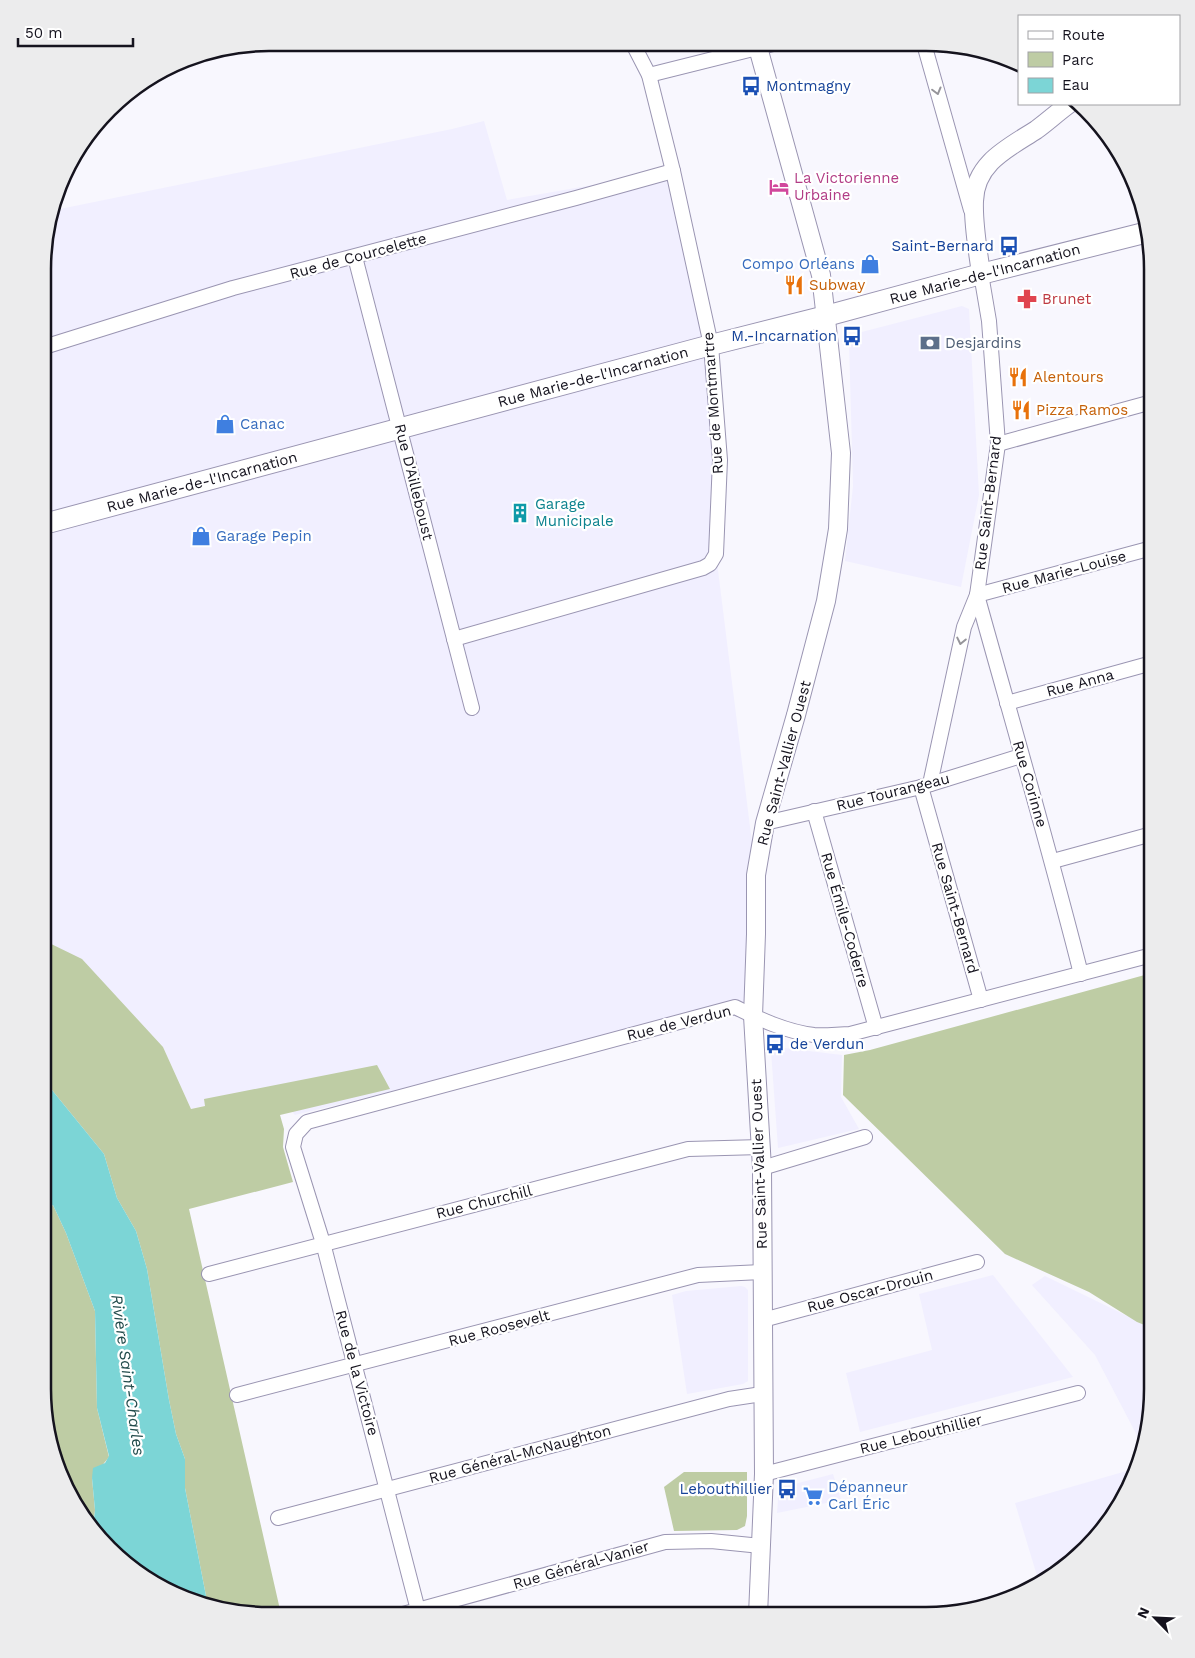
<svg xmlns="http://www.w3.org/2000/svg" width="1195" height="1658" font-family="'Work Sans',sans-serif">
<style>
.built{fill:#f1efff}
.green{fill:#becca4}
.water{fill:#7cd5d6}
.lines{fill:none;stroke-linecap:round;stroke-linejoin:round}
.minor-casing{stroke:#9a95b2;stroke-width:16}
.tertiary-casing{stroke:#9a95b2;stroke-width:20}
.secondary-casing{stroke:#9a95b2;stroke-width:22}
.minor{stroke:#fff;stroke-width:14}
.tertiary{stroke:#fff;stroke-width:18}
.secondary{stroke:#fff;stroke-width:20}
.oneway{stroke:#96959a}
.labels{text-anchor:middle;dominant-baseline:central;stroke-width:4.5;stroke-linejoin:round;paint-order:stroke}
.transit-label{font-size:15px;fill:#164399;stroke:#fff;text-anchor:end}
.hotel-label{font-size:15px;fill:#b23c85;stroke:#fff;text-anchor:start}
.street-label{font-size:15px;fill:#15131e;stroke:#fff}
.shop-label{font-size:15px;fill:#366cbe;stroke:#fff;text-anchor:start}
.food-label{font-size:15px;fill:#c56008;stroke:#fff;text-anchor:start}
.health-label{font-size:15px;fill:#be3a42;stroke:#fff;text-anchor:start}
.service-label{font-size:15px;fill:#4e5e75;stroke:#fff;text-anchor:start}
.culture-label{font-size:15px;fill:#0d838f;stroke:#fff;text-anchor:start}
.water-label{font-size:16px;font-style:italic;fill:#214b4b;stroke:#fff}
.rim{fill:none;stroke:#15131e;stroke-width:2.5}
</style>
<rect width="100%" height="100%" fill="#f8f7fe"/>
<!-- built -->
<g class="built">
<polygon points="484,121 507,200 673,171 711,345 716,554 756,875 753,1016 735,1007 295,1115 272,1089 191,1109 163,1047 82,960 43,940 44,240 55,210 452,129"/>
<polygon points="962,306 969,309 979,495 961,587 845,561 853,486 849,341 854,334"/>
<polygon points="776,1047 842,1055 841,1097 859,1129 778,1148 771,1051"/>
<polygon points="993,1275 1073,1377 860,1432 846,1373 932,1350 919,1294"/>
<polygon points="1045,1276 1152,1328 1152,1403 1143,1447 1095,1355 1032,1285"/>
<polygon points="741,1286 745,1287 748,1290 748,1381 743,1384 687,1394 672,1295 686,1291"/>
<polygon points="1130,1470 1134,1475 1114,1515 1075,1559 1049,1576 1038,1579 1015,1503"/>
<polygon points="833,1474 841,1500 777,1513 779,1488"/>
</g>
<!-- green -->
<g class="green">
<polygon points="43,940 82,959 163,1047 191,1109 205,1106 204,1099 377,1065 390,1089 280,1115 284,1129 283,1147 293,1182 189,1209 281,1614 240,1614 207,1601 185,1488 185,1459 176,1434 169,1400 147,1269 136,1231 117,1198 104,1154 43,1079"/>
<polygon points="1152,973 1152,1328 1137,1322 1089,1292 1005,1254 843,1095 844,1055 870,1050"/>
<polygon points="53,1205 66,1233 95,1311 97,1408 109,1457 92,1478 95,1510 93,1529 66,1489 43,1389 43,1211"/>
<polygon points="684,1472 747,1472 747,1516 745,1526 737,1530 674,1531 664,1487"/>
</g>
<!-- water -->
<polygon class="water" points="43,1079 104,1154 117,1198 136,1231 147,1269 169,1400 176,1434 185,1459 185,1488 207,1601 143,1577 99,1538 93,1529 95,1510 92,1478 93,1468 105,1463 109,1456 97,1408 95,1311 66,1233 53,1205 43,1211 43,1186 44,1184 43,1181"/>
<g class="lines">
<defs>
<g id="minor">
<polyline points="924,44 971,210"/>
<polyline points="649,75 773,44"/>
<polyline points="355,257 472,708"/>
<polyline points="44,347 233,288 576,198 673,171"/>
<polyline points="998,444 1152,402"/>
<path d="M977 595C1012 721 1049 847 1081 974"/>
<polyline points="977,595 1152,548"/>
<polyline points="454,639 703,568 710,564 716,554 720,460 711,345 673,171 649,75 633,44"/>
<polyline points="1007,703 1152,663"/>
<polyline points="930,784 964,627 977,595 998,444 989,321 981,274"/>
<polyline points="921,787 981,1000"/>
<polyline points="814,811 876,1028"/>
<polyline points="765,823 921,787 1021,756"/>
<polyline points="1053,861 1152,834"/>
<polyline points="762,1168 865,1137"/>
<polyline points="209,1274 688,1149 761,1147"/>
<polyline points="763,1320 977,1262"/>
<polyline points="237,1395 698,1275 762,1272"/>
<polyline points="764,1474 1078,1393"/>
<polyline points="278,1518 729,1399 762,1394"/>
<polyline points="403,1614 665,1542 711,1541 761,1546"/>
<path d="M419 1614 323 1243 293 1147 296 1134 307 1122 735 1007C759 1019 787 1032 814 1035 826 1036 839 1034 850 1034L1152 955"/>
</g>
<g id="tertiary">
<polyline points="757,44 821,275 841,453 838,529 826,601 796,715 765,823 756,875 756,934 753,1016 762,1168 764,1474 758,1615"/>
<path d="M981 274C978 250 973 225 974 201 975 163 1008 148 1036 130 1047 122 1058 112 1069 104"/>
</g>
<polyline id="secondary" points="44,524 711,345 826,316 981,274 1144,233"/>
</defs>
<!-- minor casing -->
<use href="#minor" class="minor-casing"/>
<!-- tertiary casing -->
<use href="#tertiary" class="tertiary-casing"/>
<!-- secondary casing -->
<use href="#secondary" class="secondary-casing"/>
<!-- minor -->
<use href="#minor" class="minor"/>
<!-- tertiary -->
<use href="#tertiary" class="tertiary"/>
<!-- secondary -->
<use href="#secondary" class="secondary"/>
</g>
<!-- one-way arrows -->
<defs><path id="oneway-chevron" d="M-2-3.5L2.5 0L-2 3.5" fill="none" stroke-width="1.6" stroke-linecap="round" stroke-linejoin="round" transform="scale(1.25)"/></defs>
<g class="oneway">
<use href="#oneway-chevron" transform="translate(937 91) rotate(75)"/>
<use href="#oneway-chevron" transform="translate(961 641) rotate(102)"/>
</g>
<!-- icons -->
<defs>
<symbol id="bus-bare" viewBox="-9 -9 18 18"><path d="M-5-6H5V4H4V6H2V4H-2V6H-4V4H-5ZM-3.5-4V0h7V-4ZM-3.5 1.2v1.5H-2V1.2ZM2 1.2v1.5H3.5V1.2Z" fill="#1a4fb4" stroke="#fff" stroke-width="2.5" paint-order="stroke"/></symbol>
<symbol id="hotel-bare" viewBox="-9 -9 18 18"><path d="M-6-4.5h1.5V1H6V5H4.5V3h-9V5H-6ZM-4 0a1.8 1.8 0 1 1 3.6 0ZM.5 0V-2.5h3Q6-2.5 6 0Z" fill="#d1479c" stroke="#fff" stroke-width="2.5" paint-order="stroke"/></symbol>
<symbol id="shop-bare" viewBox="-9 -9 18 18"><path d="M-5-2.5h2.3a2.7 3.5 0 0 1 5.4 0H5L5.5 6h-11ZM-1.5-2.5h3a1.5 2.3 0 0 0-3 0Z" fill="#3f7fe0" stroke="#fff" stroke-width="2.5" paint-order="stroke"/></symbol>
<symbol id="restaurant-bare" viewBox="-9 -9 18 18"><path d="M-5-6h1v4h1v-4h1v4h1v-4h1v5L-1.5 .5V6h-2V.5L-5-1ZM5-6V6H3V1.5H1.5Q1.5-4 5-6Z" fill="#e8710a" stroke="#fff" stroke-width="2.5" paint-order="stroke"/></symbol>
<symbol id="pharmacy-bare" viewBox="-9 -9 18 18"><path d="M-2-6h4v4h4v4h-4v4h-4v-4h-4v-4h4Z" fill="#e0444e" stroke="#fff" stroke-width="2.5" paint-order="stroke"/></symbol>
<symbol id="bank-bare" viewBox="-9 -9 18 18"><path d="M-6-4H6V4H-6ZM0-2.3a2.3 2.3 0 1 0 0 4.6a2.3 2.3 0 1 0 0-4.6Z" fill="#5c6f8a" stroke="#fff" stroke-width="2.5" paint-order="stroke"/></symbol>
<symbol id="building-bare" viewBox="-9 -9 18 18"><path d="M-4-6H4V6H1V3H-1V6H-4ZM-2.5-4.3h1.7v1.8h-1.7ZM.8-4.3h1.7v1.8H.8ZM-2.5-1h1.7V.8h-1.7ZM.8-1h1.7V.8H.8Z" fill="#0f9aa8" stroke="#fff" stroke-width="2.5" paint-order="stroke"/></symbol>
<symbol id="supermarket-bare" viewBox="-9 -9 18 18"><path d="M-6-5.5h2.5l.6 2H6L4.5 2H-2.5L-4.4-4H-6ZM-1.5 3.2a1.3 1.3 0 1 0 .1 0ZM3 3.2a1.3 1.3 0 1 0 .1 0Z" fill="#3f7fe0" stroke="#fff" stroke-width="2.5" paint-order="stroke"/></symbol>
</defs>
<g fill-rule="evenodd">
<use href="#bus-bare" x="737" y="72" width="28" height="28"/>
<use href="#hotel-bare" x="765" y="173" width="28" height="28"/>
<use href="#bus-bare" x="995" y="232" width="28" height="28"/>
<use href="#shop-bare" x="856" y="250" width="28" height="28"/>
<use href="#restaurant-bare" x="780" y="271" width="28" height="28"/>
<use href="#pharmacy-bare" x="1013" y="285" width="28" height="28"/>
<use href="#bus-bare" x="838" y="322" width="28" height="28"/>
<use href="#bank-bare" x="916" y="329" width="28" height="28"/>
<use href="#restaurant-bare" x="1004" y="363" width="28" height="28"/>
<use href="#restaurant-bare" x="1007" y="396" width="28" height="28"/>
<use href="#shop-bare" x="211" y="410" width="28" height="28"/>
<use href="#building-bare" x="506" y="499" width="28" height="28"/>
<use href="#shop-bare" x="187" y="522" width="28" height="28"/>
<use href="#bus-bare" x="761" y="1030" width="28" height="28"/>
<use href="#bus-bare" x="773" y="1475" width="28" height="28"/>
<use href="#supermarket-bare" x="799" y="1482" width="28" height="28"/>
</g>
<g class="labels">
<!-- transit labels -->
<g class="transit-label">
<text x="766" y="86" text-anchor="start">Montmagny</text>
<text x="994" y="246">Saint-Bernard</text>
<text x="837" y="336">M.-Incarnation</text>
<text x="790" y="1044" text-anchor="start">de Verdun</text>
<text x="772" y="1489">Lebouthillier</text>
</g>
<!-- hotel labels -->
<g class="hotel-label">
<text x="794" y="178">La Victorienne<tspan x="794" dy="17">Urbaine</tspan></text>
</g>
<!-- street labels -->
<g class="street-label">
<text transform="translate(358 256) rotate(-15)">Rue de Courcelette</text>
<text transform="translate(985 274) rotate(-15)">Rue Marie-de-l'Incarnation</text>
<text transform="translate(593 377) rotate(-15)">Rue Marie-de-l'Incarnation</text>
<text transform="translate(713 403) rotate(-94)">Rue de Montmartre</text>
<text transform="translate(202 482) rotate(-15)">Rue Marie-de-l'Incarnation</text>
<text transform="translate(414 482) rotate(76)">Rue D'Ailleboust</text>
<text transform="translate(988 503) rotate(-83)">Rue Saint-Bernard</text>
<text transform="translate(1064 572) rotate(-15)">Rue Marie-Louise</text>
<text transform="translate(1080 683) rotate(-15)">Rue Anna</text>
<text transform="translate(784 763) rotate(-75)">Rue Saint-Vallier Ouest</text>
<text transform="translate(1030 784) rotate(74)">Rue Corinne</text>
<text transform="translate(893 792) rotate(-14)">Rue Tourangeau</text>
<text transform="translate(955 908) rotate(74)">Rue Saint-Bernard</text>
<text transform="translate(845 920) rotate(74)">Rue Émile-Coderre</text>
<text transform="translate(679 1023) rotate(-14)">Rue de Verdun</text>
<text transform="translate(759 1164) rotate(-92)">Rue Saint-Vallier Ouest</text>
<text transform="translate(484 1202) rotate(-14)">Rue Churchill</text>
<text transform="translate(870 1291) rotate(-15)">Rue Oscar-Drouin</text>
<text transform="translate(499 1328) rotate(-15)">Rue Roosevelt</text>
<text transform="translate(357 1373) rotate(75)">Rue de la Victoire</text>
<text transform="translate(921 1434) rotate(-14)">Rue Lebouthillier</text>
<text transform="translate(520 1454) rotate(-15)">Rue Général-McNaughton</text>
<text transform="translate(581 1565) rotate(-16)">Rue Général-Vanier</text>
</g>
<!-- shop labels -->
<g class="shop-label">
<text x="855" y="264" text-anchor="end">Compo Orléans</text>
<text x="240" y="424">Canac</text>
<text x="216" y="536">Garage Pepin</text>
<text x="828" y="1487">Dépanneur<tspan x="828" dy="17">Carl Éric</tspan></text>
</g>
<!-- food labels -->
<g class="food-label">
<text x="809" y="285">Subway</text>
<text x="1033" y="377">Alentours</text>
<text x="1036" y="410">Pizza Ramos</text>
</g>
<!-- health labels -->
<g class="health-label">
<text x="1042" y="299">Brunet</text>
</g>
<!-- service labels -->
<g class="service-label">
<text x="945" y="343">Desjardins</text>
</g>
<!-- culture labels -->
<g class="culture-label">
<text x="535" y="504">Garage<tspan x="535" dy="17">Municipale</tspan></text>
</g>
<!-- water labels -->
<g class="water-label">
<text transform="translate(128 1375) rotate(82)">Rivière Saint-Charles</text>
</g>
</g>
<!-- crop -->
<path d="M0 0H1195V1658H0ZM269 51H926A218 218 0 0 1 1144 269V1389A218 218 0 0 1 926 1607H269A218 218 0 0 1 51 1389V269A218 218 0 0 1 269 51Z" fill="#ececed" fill-rule="evenodd"/>
<path class="rim" d="M269 51H926A218 218 0 0 1 1144 269V1389A218 218 0 0 1 926 1607H269A218 218 0 0 1 51 1389V269A218 218 0 0 1 269 51Z"/>
<!-- legend -->
<rect x="1018" y="15" width="162" height="90" fill="#ffffff" stroke="#a1a1a5"/>
<rect x="1028" y="31" width="25" height="8" fill="#ffffff" stroke="#a1a1a5"/>
<text x="1062" y="40" font-size="15" fill="#15131e">Route</text>
<rect x="1028" y="52" width="25" height="15" fill="#becca4" stroke="#a1a1a5"/>
<text x="1062" y="65" font-size="15" fill="#15131e">Parc</text>
<rect x="1028" y="78" width="25" height="15" fill="#7cd5d6" stroke="#a1a1a5"/>
<text x="1062" y="90" font-size="15" fill="#15131e">Eau</text>
<!-- north arrow -->
<g transform="translate(1155 1618) rotate(294)" stroke="#ffffff" stroke-width="4" paint-order="stroke">
<path d="M0-4L9 19L0 12L-9 19Z" fill="#15131e"/>
<text y="-8" font-size="14" font-weight="bold" text-anchor="middle" fill="#15131e">N</text>
</g>
<!-- scale -->
<path d="M18 38v8h115v-8" fill="none" stroke="#15131e" stroke-width="2.5"/>
<text x="25" y="38" font-size="15" fill="#15131e" stroke="#ffffff" stroke-width="4" paint-order="stroke">50 m</text>
</svg>
